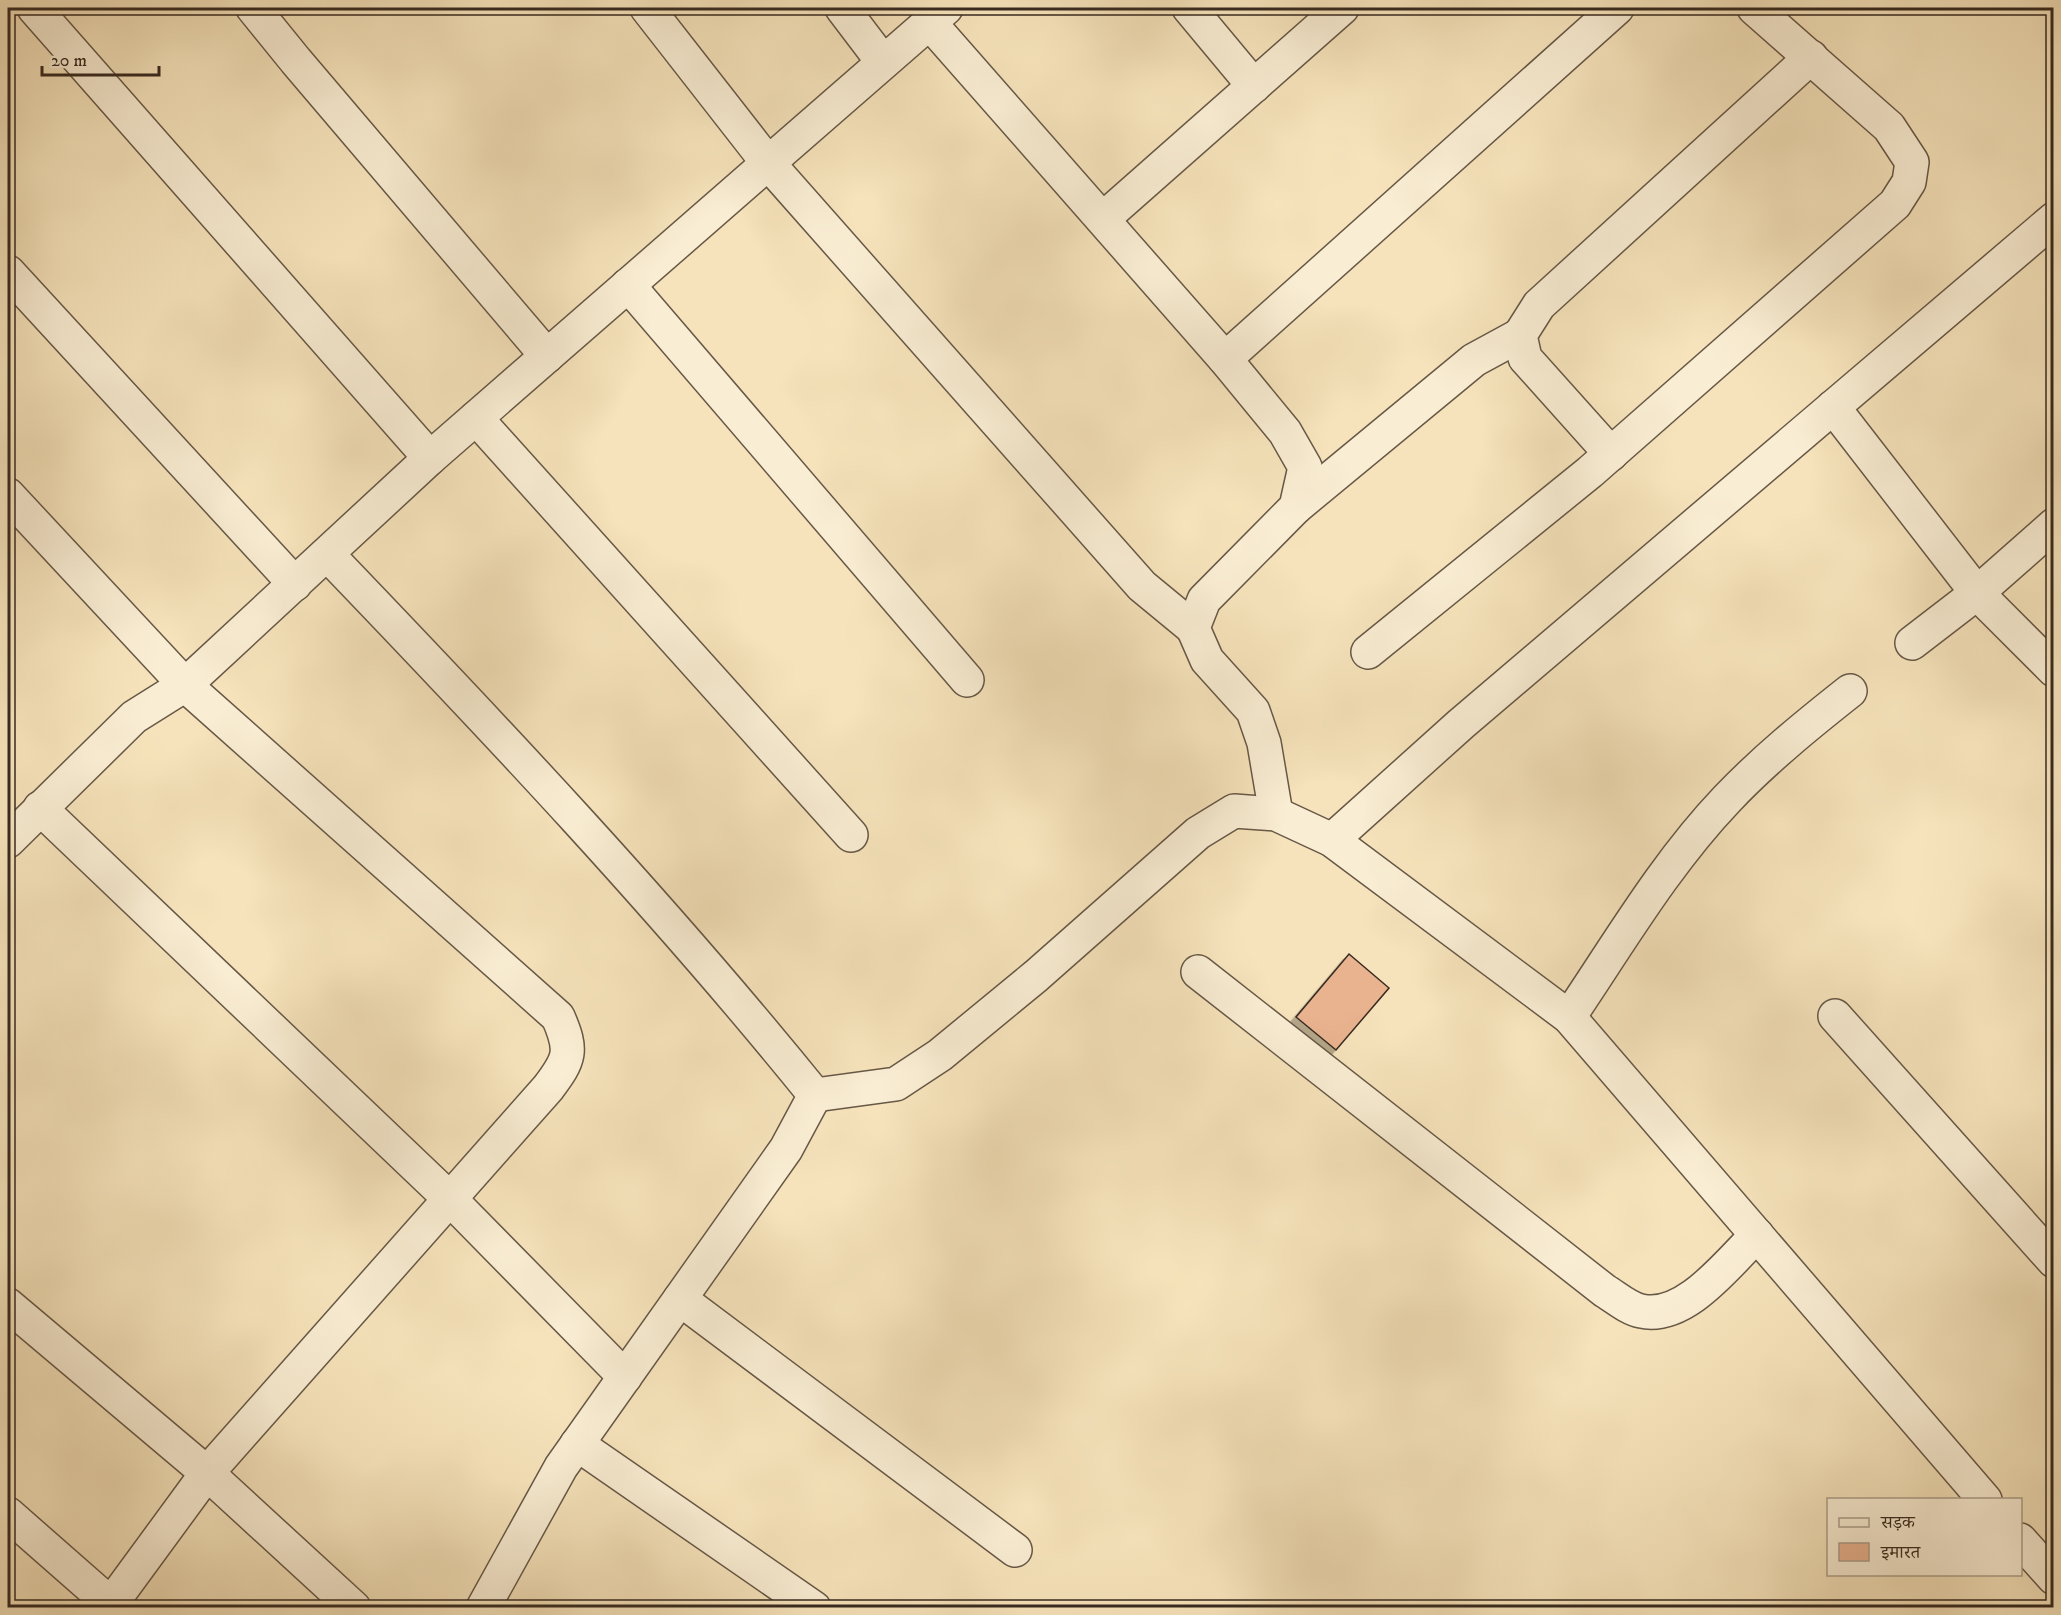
<svg xmlns="http://www.w3.org/2000/svg" width="2061" height="1615" font-family="'IM FELL DW Pica','Noto Serif Devanagari',serif">
<style>
.building{fill:#eab390;stroke:#372a20;stroke-width:1.5;filter:url(#shadow)}
.lines{fill:none;stroke-linecap:round;stroke-linejoin:round}
.street-casing{stroke:#675847;stroke-width:36}
.street{stroke:#f9edd3;stroke-width:33}
</style>
<defs>
<filter id="shadow"><feDropShadow dx="-5.5" dy="5.5" stdDeviation="0" flood-color="#0004"/></filter>
</defs>
<rect width="100%" height="100%" fill="#f6e3bb"/>
<filter id="stains"><feTurbulence type="fractalNoise" baseFrequency=".00333" numOctaves="4"/><feColorMatrix values="0 0 0 0 .2 0 0 0 0 .09 0 0 0 0 .02 0 0 0 .5 -.17"/></filter>
<radialGradient id="worn" r=".72"><stop offset=".6" stop-color="#630" stop-opacity="0"/><stop offset="1" stop-color="#630" stop-opacity=".3"/></radialGradient>
<!-- building -->
<polygon class="building" points="1349,954 1389,988 1336,1050 1296,1017"/>
<g class="lines">
<defs>
<g id="street">
<polyline points="34,8 430,458"/>
<polyline points="253,8 296,61 547,356"/>
<polyline points="647,8 768,163 1142,586 1193,628"/>
<polyline points="842,8 883,62"/>
<polyline points="1189,8 1254,86"/>
<polyline points="929,22 1225,359 1285,432 1305,467 1296,507 1204,600 1193,628 1207,660 1253,711 1264,743 1276,814"/>
<polyline points="1104,218 1342,8"/>
<polyline points="8,272 295,584"/>
<polyline points="628,285 967,680"/>
<polyline points="1225,359 1617,8"/>
<polyline points="1833,407 1977,593 2054,670"/>
<polyline points="476,418 851,835"/>
<polyline points="1611,454 1525,358 1520,335 1539,305 1811,57"/>
<path d="M8 495 185 685 558 1017C573 1051 570 1059 548 1088L207 1473 111 1604"/>
<polyline points="1296,507 1474,360 1520,335"/>
<path d="M327 554C495 729 662 906 815 1095L786 1149 561 1467 483 1608"/>
<polyline points="1912,643 1977,593 2054,525"/>
<polyline points="1368,652 1590,472 1895,204 1909,182 1912,162 1889,127 1754,8"/>
<polyline points="40,808 450,1199 625,1377"/>
<polyline points="1332,840 1461,724 2054,219"/>
<polyline points="8,841 134,717 185,685 430,458 946,8"/>
<path d="M1198 972 1605 1291C1615 1297 1629 1309 1641 1311 1685 1321 1728 1263 1757 1235"/>
<polyline points="1835,1016 2054,1261"/>
<path d="M1569 1017C1619 943 1665 864 1727 799 1764 760 1807 725 1850 691"/>
<polyline points="815,1095 896,1084 940,1055 1036,976 1198,833 1234,811 1276,814 1332,840 1569,1017 1985,1500"/>
<polyline points="680,1299 1015,1550"/>
<polyline points="8,1305 207,1473 354,1608"/>
<polyline points="577,1444 814,1608"/>
<polyline points="8,1514 115,1608"/>
<polyline points="2020,1540 2054,1578"/>
</g>
</defs>
<!-- street casing -->
<use href="#street" class="street-casing"/>
<!-- street -->
<use href="#street" class="street"/>
</g>
<!-- margin -->
<rect width="2061" height="1615" fill="none" stroke="#f6e3bb" stroke-width="30"/>
<rect x="9" y="9" width="2043" height="1597" fill="none" stroke="#372a20" stroke-width="3"/>
<rect x="15" y="15" width="2031" height="1585" fill="none" stroke="#372a20" stroke-width="1.5"/>
<!-- legend -->
<rect x="1827" y="1498" width="195" height="78" fill="#f9edd3" stroke="#ab9f8b" stroke-width="1.5"/>
<rect x="1839" y="1518" width="30" height="9" fill="#f9edd3" stroke="#ab9f8b" stroke-width="1.5"/>
<text x="1881" y="1528" font-size="18" fill="#372a20">सड़क</text>
<rect x="1839" y="1543" width="30" height="18" fill="#eab390" stroke="#ab9f8b" stroke-width="1.5"/>
<text x="1881" y="1558" font-size="18" fill="#372a20">इमारत</text>
<!-- scale -->
<path d="M42 66v9h117v-9" fill="none" stroke="#372a20" stroke-width="3"/>
<text x="51" y="66" font-size="18" fill="#372a20" stroke="#f9edd3" stroke-width="4.5" paint-order="stroke">20 m</text>
<rect width="100%" height="100%" filter="url(#stains)"/>
<rect width="100%" height="100%" fill="url(#worn)"/>
</svg>
